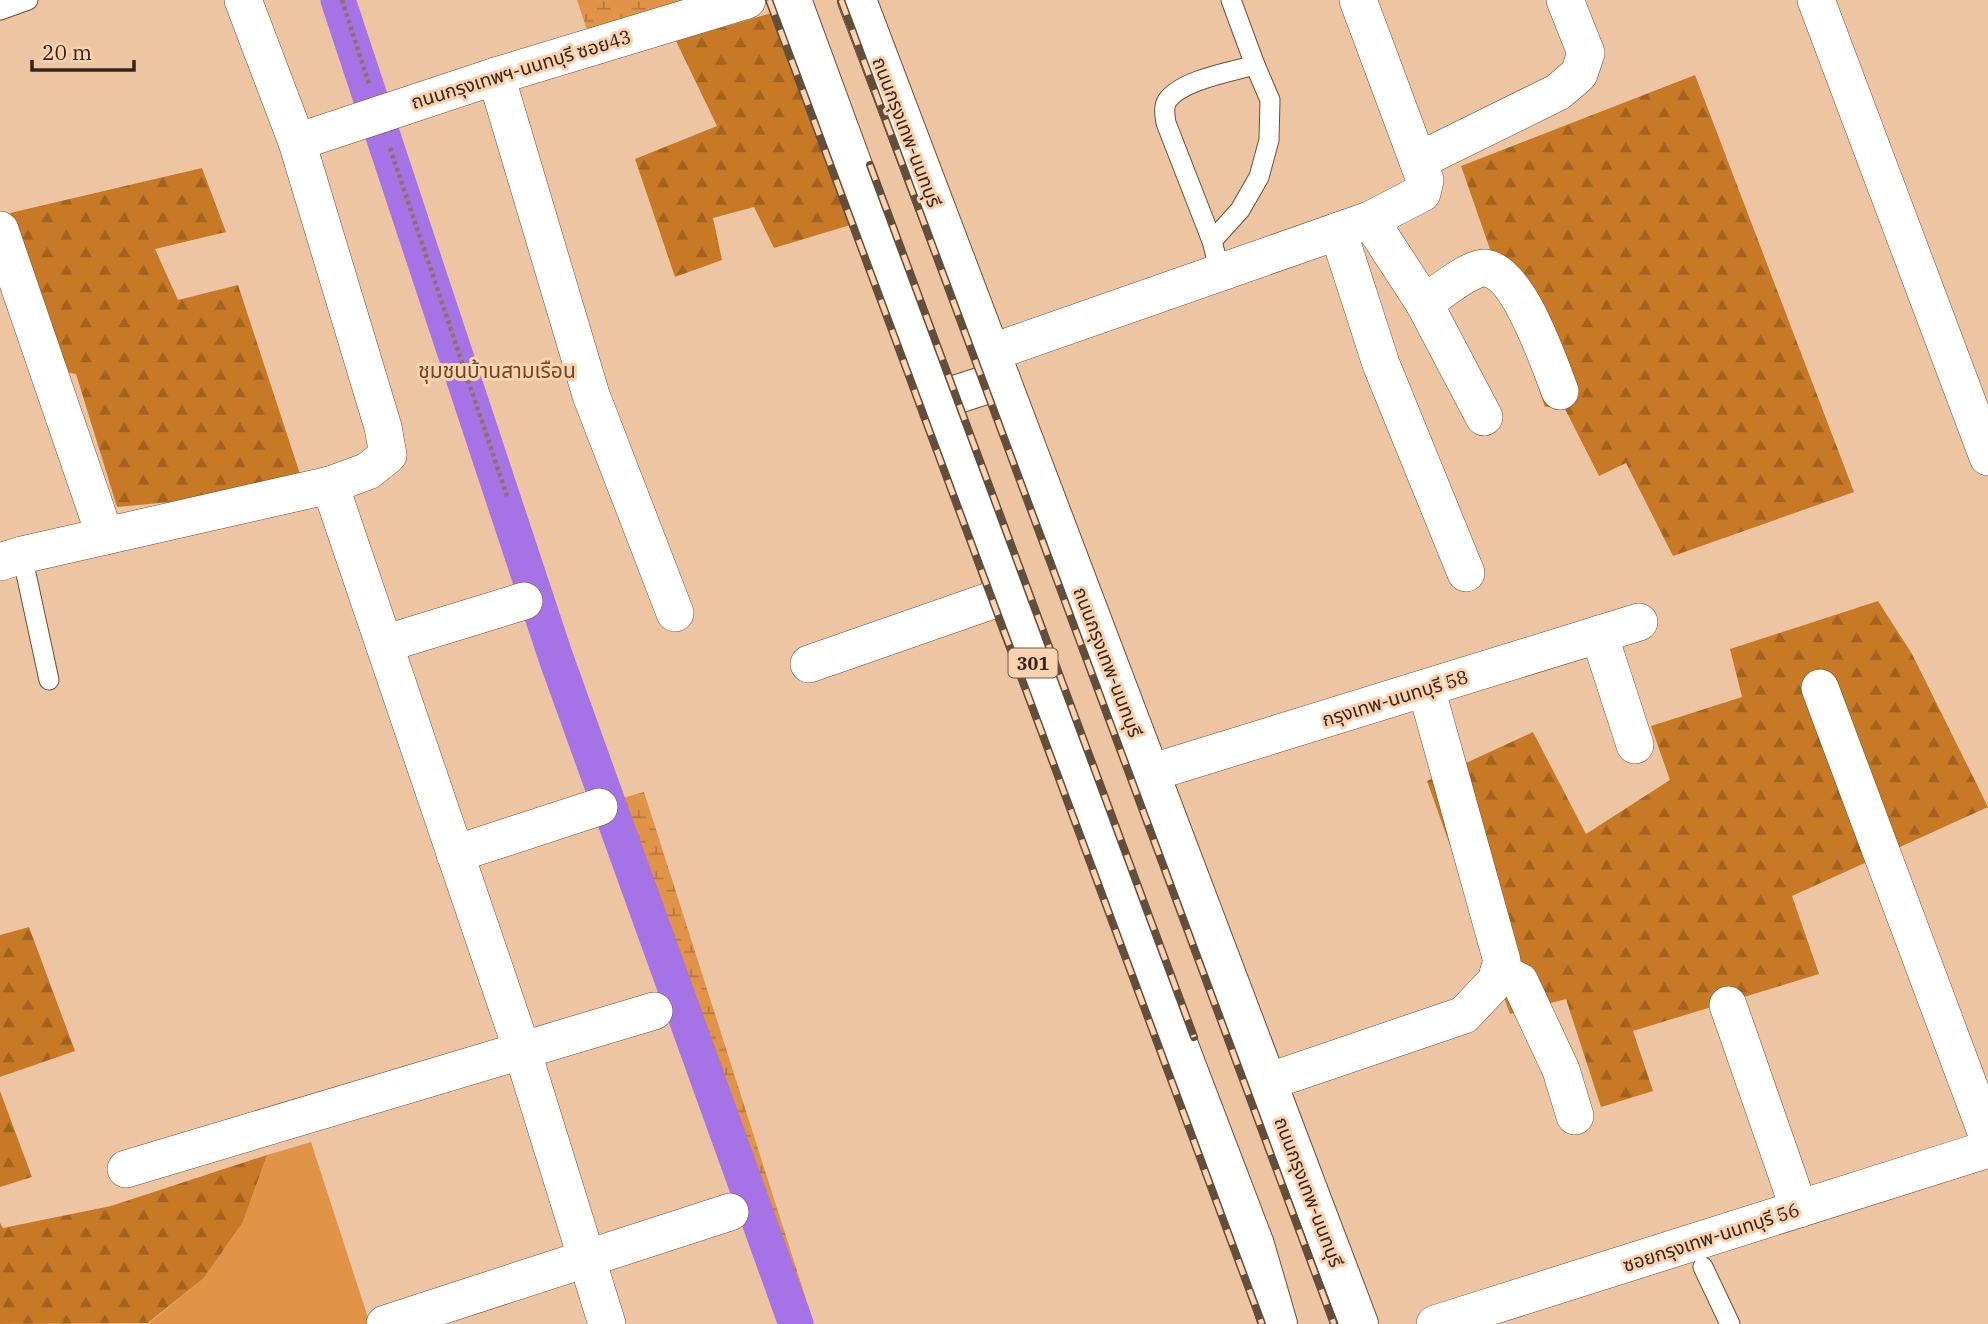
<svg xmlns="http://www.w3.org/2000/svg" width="1988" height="1324" font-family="'IBM Plex Serif','Noto Sans Thai',serif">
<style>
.grass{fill:#e19348}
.forest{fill:url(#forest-firs)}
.wetland{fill:url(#wetland-marsh)}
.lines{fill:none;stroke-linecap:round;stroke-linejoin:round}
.canal{stroke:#a573e6;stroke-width:35}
.lane-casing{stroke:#714e30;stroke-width:21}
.street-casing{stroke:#714e30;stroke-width:38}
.primary-casing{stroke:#714e30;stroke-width:40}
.path{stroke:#8e725b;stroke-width:4.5;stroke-dasharray:3.5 3.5;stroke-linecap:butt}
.lane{stroke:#fff;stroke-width:19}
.street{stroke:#fff;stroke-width:37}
.primary{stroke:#fff;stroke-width:38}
.rail-casing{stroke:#634e3b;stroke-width:8}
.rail{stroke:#fad2b0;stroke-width:5;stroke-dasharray:16;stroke-linecap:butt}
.labels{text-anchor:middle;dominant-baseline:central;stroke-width:6;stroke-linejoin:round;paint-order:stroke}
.shield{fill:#fad2b0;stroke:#6f5946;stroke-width:2}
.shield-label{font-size:18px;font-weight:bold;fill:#342518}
.street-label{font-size:19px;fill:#342518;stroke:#fad2b0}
.neighbourhood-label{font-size:21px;fill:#6a4829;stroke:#fad2b0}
</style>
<defs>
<pattern id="forest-firs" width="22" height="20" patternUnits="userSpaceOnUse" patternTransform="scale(1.75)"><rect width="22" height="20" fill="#c87925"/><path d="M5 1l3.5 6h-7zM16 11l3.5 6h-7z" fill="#a3631f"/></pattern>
<pattern id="wetland-marsh" width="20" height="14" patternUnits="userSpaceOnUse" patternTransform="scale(1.75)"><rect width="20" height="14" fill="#e19348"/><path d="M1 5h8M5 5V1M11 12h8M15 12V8" fill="none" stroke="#b7783b"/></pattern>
</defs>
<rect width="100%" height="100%" fill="#edc5a3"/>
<!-- grass -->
<polygon class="grass" points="311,1142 370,1324 148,1324 204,1278 243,1222 267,1155"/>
<!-- forest -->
<g class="forest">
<polygon points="785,9 857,223 774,248 754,207 713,218 722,260 675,277 635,159 717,126 676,41"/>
<polygon points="1695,75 1854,492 1673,556 1626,463 1599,476 1564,407 1545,407 1461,166"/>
<polygon points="202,168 226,232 155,249 178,300 238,285 300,474 213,498 117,507 76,374 59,371 23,243 10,213"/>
<polygon points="1878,601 1912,654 1988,807 1792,896 1819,974 1633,1031 1653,1091 1601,1107 1566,999 1510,1014 1427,781 1533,732 1586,834 1670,780 1651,726 1742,697 1730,649"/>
<polygon points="29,927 75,1051 0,1077 0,935"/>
<polygon points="0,1091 32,1177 0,1187"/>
<polygon points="267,1155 243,1222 204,1278 148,1323 0,1324 0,1223 3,1228 111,1206"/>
</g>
<!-- wetland -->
<g class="wetland">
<polygon points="577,0 708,0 588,33"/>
<polygon points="644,792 814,1324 778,1324 602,830 622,798"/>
</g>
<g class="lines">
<!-- canal -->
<polyline class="canal" points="338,0 556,658 796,1324"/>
<defs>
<g id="lane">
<polyline points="1231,0 1255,65"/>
<polyline points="0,10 28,0"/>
<path d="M1212 241 1240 210 1259 177 1269 140 1270 100 1255 65C1231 72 1181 80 1167 101 1163 108 1165 116 1166 123L1212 241 1220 272"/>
<polyline points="22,555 49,680"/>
<polyline points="1703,1267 1730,1324"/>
</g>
<g id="street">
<polyline points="1816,0 1988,457"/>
<polyline points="496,76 591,395 675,613"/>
<polyline points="297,142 496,76 747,0"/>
<polyline points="1418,161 1558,92 1579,74 1586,53 1565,0"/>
<polyline points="1370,220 1424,303 1484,417"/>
<polyline points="0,230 105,536"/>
<polyline points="1338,231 1381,364 1466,573"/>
<path d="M1424 303C1437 295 1472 266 1485 268 1519 272 1549 363 1560 391"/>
<polyline points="990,353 1370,220 1422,193 1425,180 1358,0"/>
<polyline points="330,485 522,1050 607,1324"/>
<polyline points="0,562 22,555 330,485 368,471 388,455 383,427 297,142 243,0"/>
<polyline points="1599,634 1635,745"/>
<polyline points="384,644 524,601"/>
<polyline points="809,664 1007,595"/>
<polyline points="1820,688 1988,1137"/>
<polyline points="1150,773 1639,622"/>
<polyline points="455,854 599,807"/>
<polyline points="1499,971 1520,982 1561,1070 1575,1116"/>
<polyline points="1728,1005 1799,1209"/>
<polyline points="1267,1082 1464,1015 1496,981 1502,961 1426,688"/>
<polyline points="126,1169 654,1011"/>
<polyline points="385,1324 730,1212"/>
<polyline points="1435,1324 1988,1149"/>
</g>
<g id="primary">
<polyline points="792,0 939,400 1007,595 1255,1245 1278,1324"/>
<polyline points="857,0 1359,1324"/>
<polyline points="939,400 1001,380"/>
</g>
</defs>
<!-- lane casing -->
<use href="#lane" class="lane-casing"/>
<!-- street casing -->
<use href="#street" class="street-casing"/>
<!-- primary casing -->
<use href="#primary" class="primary-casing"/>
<!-- path -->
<g class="path">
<polyline points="342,0 369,84"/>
<polyline points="390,148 507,496"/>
</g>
<!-- lane -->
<use href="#lane" class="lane"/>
<!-- street -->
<use href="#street" class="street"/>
<!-- primary -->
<use href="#primary" class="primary"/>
<defs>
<g id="rail">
<polyline points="769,0 1262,1324"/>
<polyline points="841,0 1334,1324"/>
<polyline points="870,165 1194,1037"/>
</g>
</defs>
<!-- rail casing -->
<use href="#rail" class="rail-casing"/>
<!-- rail -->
<use href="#rail" class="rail"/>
</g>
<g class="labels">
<!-- shield labels -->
<rect class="shield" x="1008.5" y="648.5" width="49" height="29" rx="5"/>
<g class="shield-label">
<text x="1033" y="663">301</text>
</g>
<!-- street labels -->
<g class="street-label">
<text transform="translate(521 69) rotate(-17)">ถนนกรุงเทพฯ-นนทบุรี ซอย43</text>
<text transform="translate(907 132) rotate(69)">ถนนกรุงเทพ-นนทบุรี</text>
<text transform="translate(1108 662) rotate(69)">ถนนกรุงเทพ-นนทบุรี</text>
<text transform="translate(1395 698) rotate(-17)">กรุงเทพ-นนทบุรี 58</text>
<text transform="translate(1309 1192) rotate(69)">ถนนกรุงเทพ-นนทบุรี</text>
<text transform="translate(1711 1237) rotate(-18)">ซอยกรุงเทพ-นนทบุรี 56</text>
</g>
<!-- neighbourhood labels -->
<g class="neighbourhood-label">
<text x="497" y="370">ชุมชนบ้านสามเรือน</text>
</g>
</g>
<!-- scale -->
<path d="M32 60v10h102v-10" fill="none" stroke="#342518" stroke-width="3.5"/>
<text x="42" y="60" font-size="21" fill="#342518" stroke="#fad2b0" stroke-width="5" paint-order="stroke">20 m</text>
</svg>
